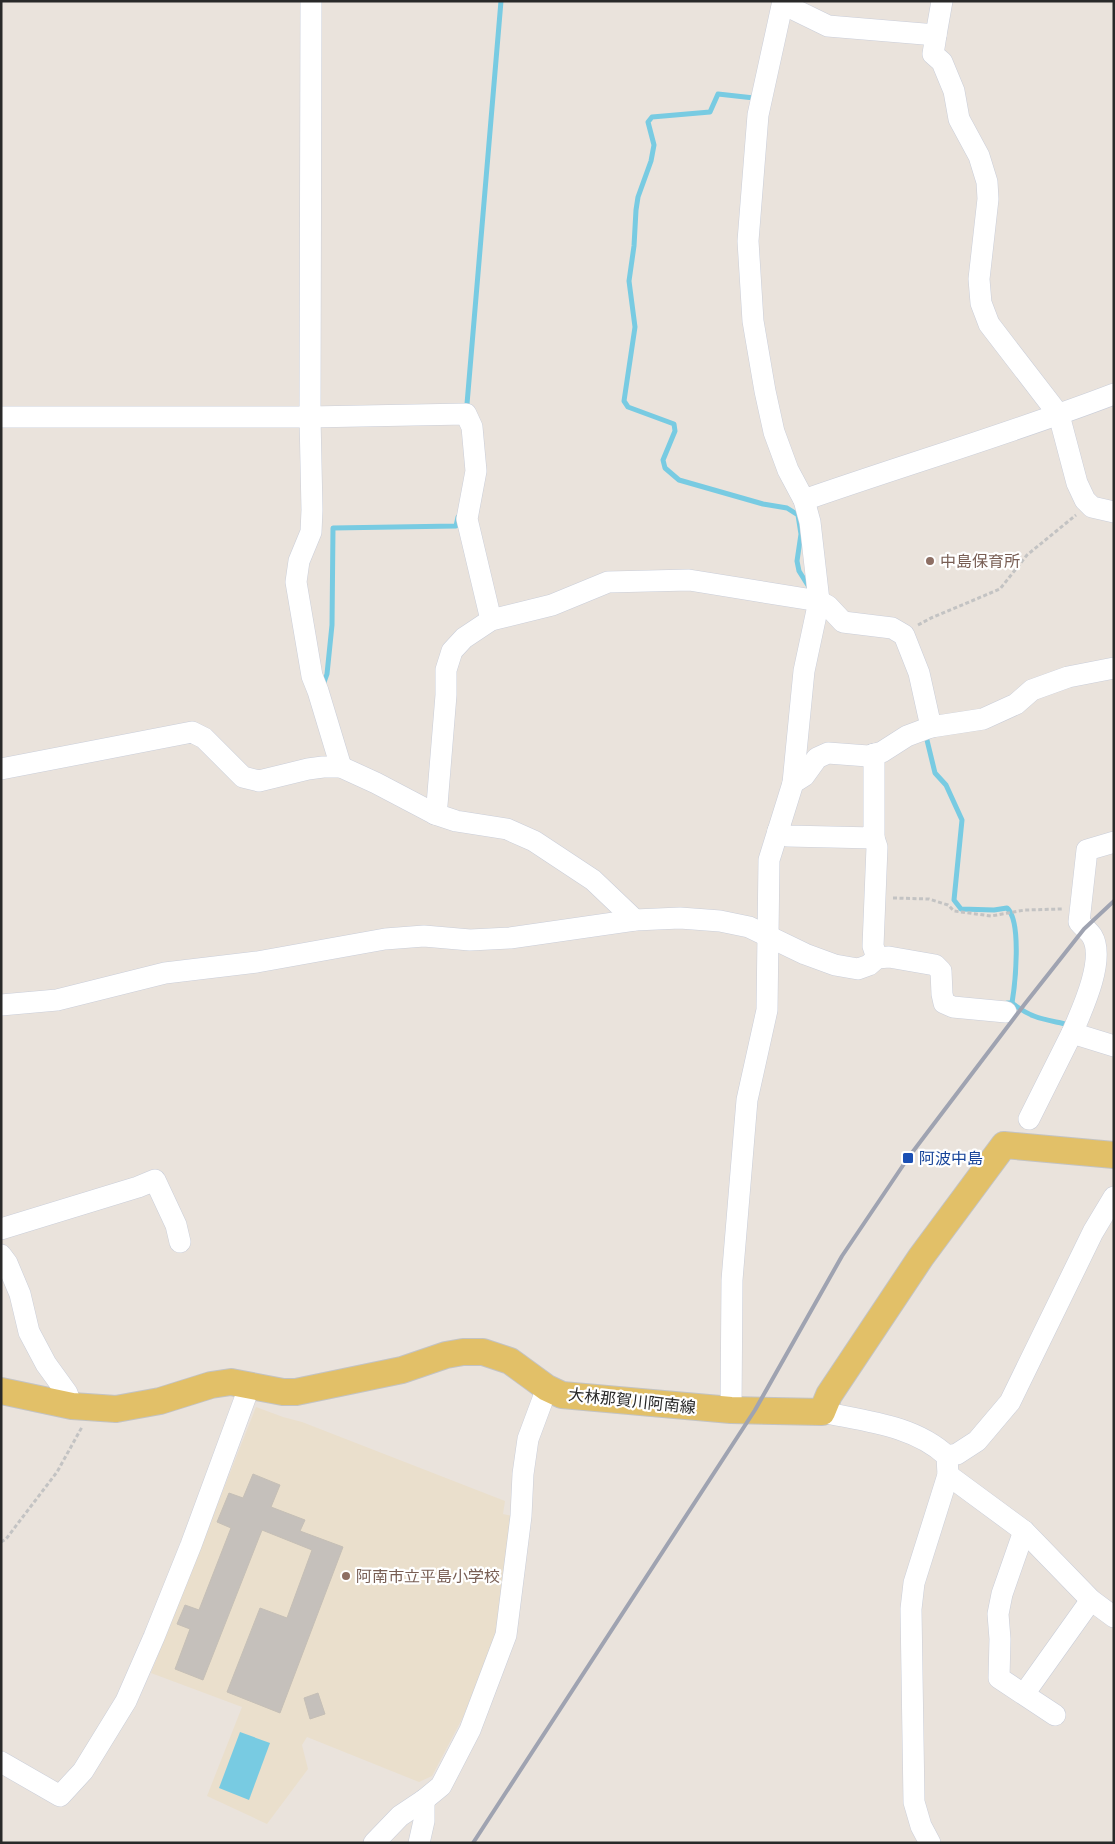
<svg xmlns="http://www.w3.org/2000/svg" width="1115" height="1844" font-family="Cabin,'Noto Sans JP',sans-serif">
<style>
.education{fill:#eadfcc}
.water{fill:#78cbe2}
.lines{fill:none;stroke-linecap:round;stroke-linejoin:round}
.stream{stroke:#78cbe2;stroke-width:5}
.building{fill:#c5c0bb;stroke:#c5bfb6}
.minor-casing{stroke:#caced9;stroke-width:22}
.major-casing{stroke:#c3c3c3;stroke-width:28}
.path{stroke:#c3c3c3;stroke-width:3;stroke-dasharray:4 2.5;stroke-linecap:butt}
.minor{stroke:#fff;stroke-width:21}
.major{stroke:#e2c068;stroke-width:26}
.rail{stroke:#9fa3b1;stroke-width:4}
.education-dot{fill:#8d6e63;stroke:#fff;stroke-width:2}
.transit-dot{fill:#1a4fb4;stroke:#fff;stroke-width:2}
.labels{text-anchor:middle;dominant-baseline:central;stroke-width:4.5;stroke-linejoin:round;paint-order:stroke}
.education-label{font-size:16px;fill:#785e54;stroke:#fff;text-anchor:start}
.transit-label{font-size:16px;fill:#164399;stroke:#fff;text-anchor:start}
.street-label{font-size:16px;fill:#292929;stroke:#fff}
</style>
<rect width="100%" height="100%" fill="#eae3dc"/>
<!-- education -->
<polygon class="education" points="256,1407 283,1417 302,1422 505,1501 503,1514 513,1516 496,1636 463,1717 432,1776 419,1782 307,1737 302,1745 308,1769 267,1824 207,1796 242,1707 151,1673"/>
<!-- water -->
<polygon class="water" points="240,1732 270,1743 249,1800 219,1788"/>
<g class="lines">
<!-- stream -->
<g class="stream">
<polyline points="754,95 754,98 718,94 710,112 652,117 648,122 654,145 651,161 638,197 636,210 634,246 629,281 635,327 624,401 628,407 674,424 675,431 663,460 665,468 679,480 763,504 787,508 798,515 801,534 797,561 799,571 809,587"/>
<polyline points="467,404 501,1"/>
<polyline points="323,685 327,674 332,625 333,528 456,526 458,517"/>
<path d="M926 736 935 773 946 785 962 820 954 900 961 909 994 910 1007 908C1022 921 1015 985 1012 1003"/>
<path d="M1007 1003H1012C1034 1020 1045 1019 1070 1025"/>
</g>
</g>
<!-- building -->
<g class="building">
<polygon points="253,1474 280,1485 271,1507 305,1520 300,1531 343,1547 280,1713 227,1692 260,1608 287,1618 312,1550 262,1530 203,1680 175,1669 190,1629 177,1624 185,1605 199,1610 231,1528 217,1522 229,1493 243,1498"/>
<polygon points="318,1693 325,1714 310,1719 304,1698"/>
</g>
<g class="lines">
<defs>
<g id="minor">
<polyline points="311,1 310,417 312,510 311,532 299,561 296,582 312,676 318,691 341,767"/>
<polyline points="785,1 783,4 828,26 936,35 942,1"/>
<polyline points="936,35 933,54 942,62 954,91 959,119 979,156 987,182 988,199 979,279 981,303 989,324 1059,415 1077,483 1085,500 1092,507 1114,512"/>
<polyline points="1,417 310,417 466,414 472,427 476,471 467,519 491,620"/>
<path d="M804 500C907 464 1012 433 1114 394"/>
<polyline points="1,769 192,732 204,738 243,777 259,781 308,769 323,767 341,767 376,783 435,814 456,821 507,829 534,841 593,880 635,920"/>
<polyline points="793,783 804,776 817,758 828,753 868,756 882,752 907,736 931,727 983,719 1016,704 1032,690 1068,677 1114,668"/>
<polyline points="435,814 437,805 446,695 446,670 452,651 464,638 491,620 552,605 608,582 689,580 819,601 828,606 843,622 892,628 904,635 919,673 931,727"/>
<polyline points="778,831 788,836 874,838 874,754"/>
<polyline points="874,838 877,847 873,946 877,958"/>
<path d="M1114 842 1087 850 1079 922C1083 927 1089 931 1092 936 1106 959 1082 1010 1072 1033L1114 1046"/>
<polyline points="1,1005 57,1000 165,973 257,962 385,939 424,936 470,940 510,938 635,920 680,918 720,921 749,927 805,954 835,965 858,969 869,965 877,958 889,957 935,965 941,971 942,994 944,1003 953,1007 1006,1012"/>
<polyline points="1029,1119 1072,1033"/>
<polyline points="1,1229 138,1187 155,1180 176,1225 180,1242"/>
<polyline points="1,1255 7,1263 20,1294 29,1332 46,1364 67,1393 72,1406"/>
<polyline points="731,1410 732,1280 747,1100 767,1010 769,860 793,783 804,671 819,601 810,522 804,500 788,470 774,432 765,391 753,321 748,241 758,115 783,1"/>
<path d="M822 1412C864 1421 914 1425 947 1456L948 1475 914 1583 911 1609 914 1802 921 1826 930 1843"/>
<polyline points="947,1456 957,1454 977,1441 1010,1402 1093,1232 1114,1197"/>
<polyline points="948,1475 1024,1531 1091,1600 1114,1617"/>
<polyline points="1024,1531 1002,1594 998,1614 1000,1639 999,1678 1055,1715"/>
<polyline points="1024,1694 1091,1600"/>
<polyline points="1,1762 60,1796 83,1771 126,1701 154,1637 191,1545 250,1385"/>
<polyline points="374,1843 400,1816 424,1800 441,1786 470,1730 506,1635 521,1516 523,1474 528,1439 547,1388"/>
<polyline points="419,1843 424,1821 424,1800"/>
</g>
<polyline id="major" points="1,1391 72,1406 116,1409 160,1401 211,1385 231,1382 283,1392 296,1392 402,1370 446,1355 463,1352 483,1352 510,1361 547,1388 562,1395 731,1410 822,1412 829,1395 921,1257 1004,1145 1114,1155"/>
</defs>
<!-- minor casing -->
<use href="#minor" class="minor-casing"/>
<!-- major casing -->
<use href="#major" class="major-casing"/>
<!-- path -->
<g class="path">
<polyline points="918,625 931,618 1000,589 1027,555 1076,515"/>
<polyline points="893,898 929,899 948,905 954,911 991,916 1025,910 1062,909"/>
<polyline points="1,1542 6,1539 57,1472 82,1427"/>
</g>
<!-- minor -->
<use href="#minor" class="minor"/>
<!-- major -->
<use href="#major" class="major"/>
<!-- rail -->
<polyline class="rail" points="473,1843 755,1410 842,1256 908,1158 1024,1005 1084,929 1114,901"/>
</g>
<!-- markers -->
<g class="education-dot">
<circle cx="930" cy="561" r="5"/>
<circle cx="346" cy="1576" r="5"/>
</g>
<rect class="transit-dot" x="902" y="1152" width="12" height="12" rx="2.5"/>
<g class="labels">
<!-- education labels -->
<g class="education-label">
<text x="940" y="561">中島保育所</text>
<text x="356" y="1576">阿南市立平島小学校</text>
</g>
<!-- transit labels -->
<g class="transit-label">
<text x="919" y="1158">阿波中島</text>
</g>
<!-- street labels -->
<g class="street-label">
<text transform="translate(632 1401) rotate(6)">大林那賀川阿南線</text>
</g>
</g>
<!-- border -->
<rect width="1115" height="1844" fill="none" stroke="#292929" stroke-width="5"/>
</svg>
